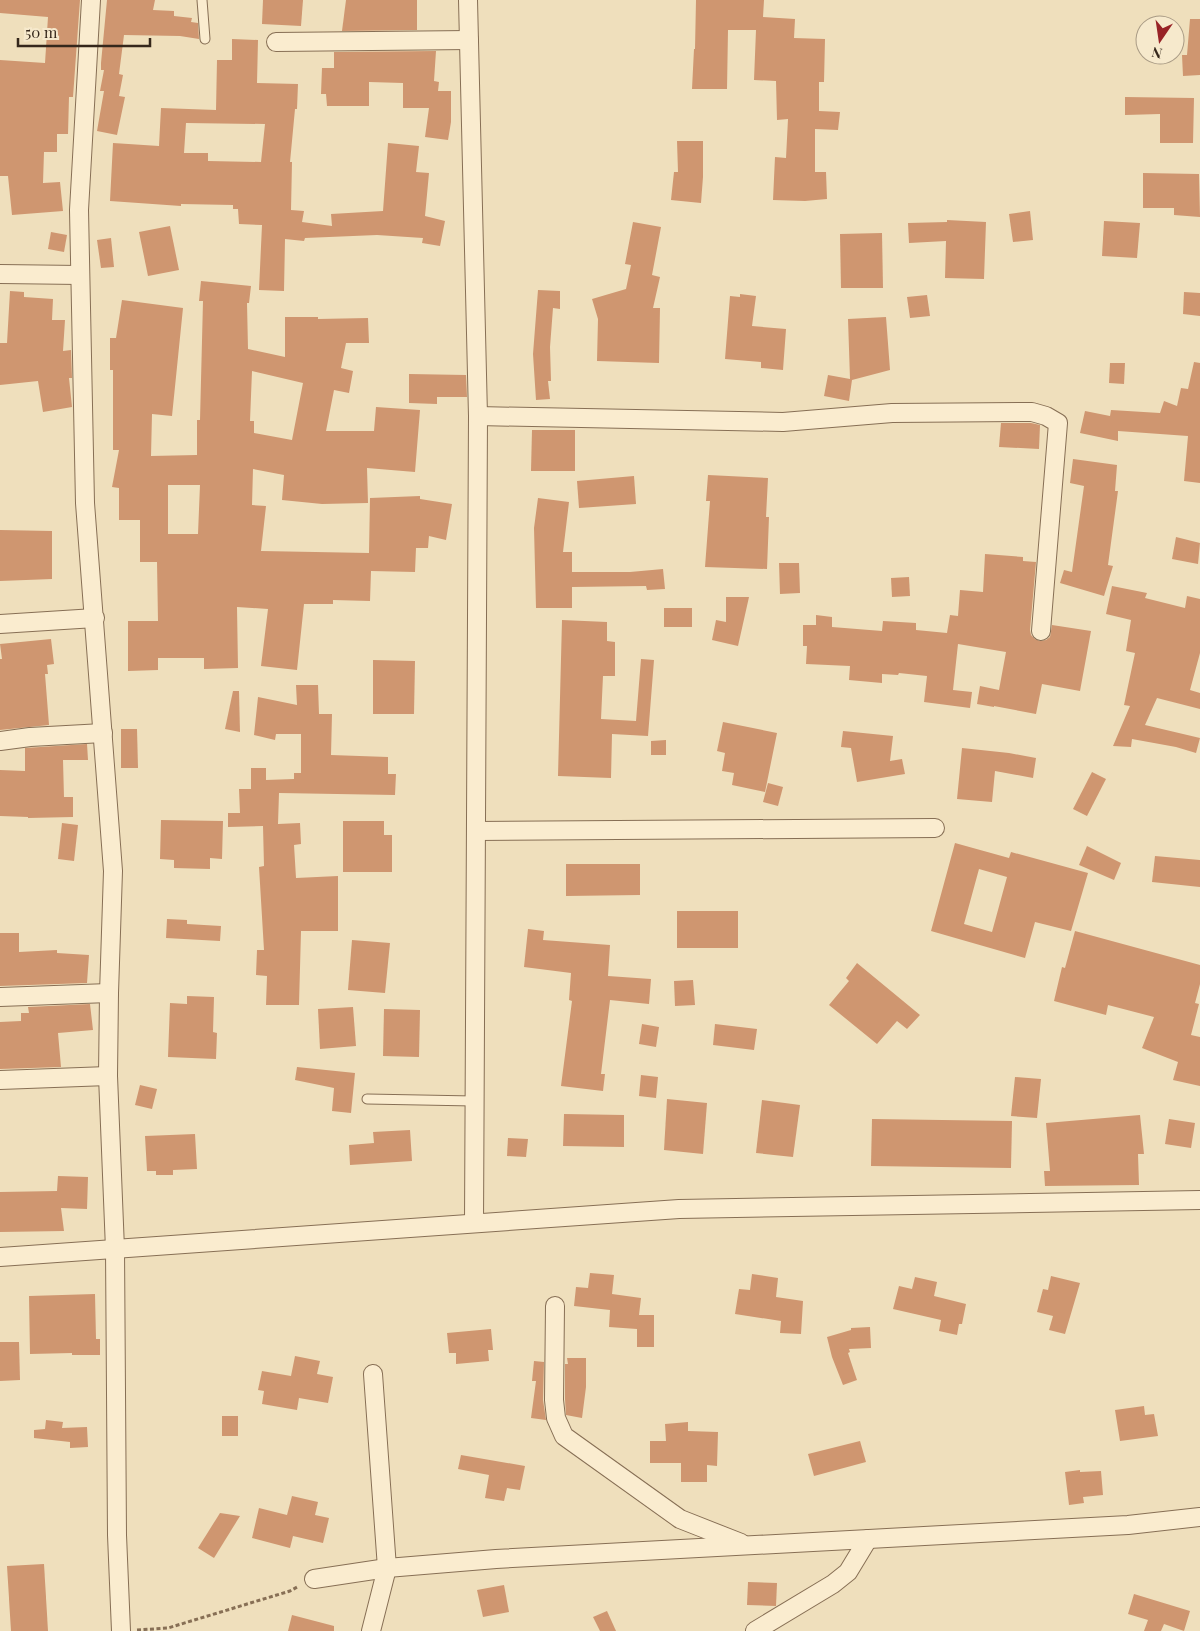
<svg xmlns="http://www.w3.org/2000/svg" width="1200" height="1631" font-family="'Playfair Display',serif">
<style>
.building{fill:#cf9670;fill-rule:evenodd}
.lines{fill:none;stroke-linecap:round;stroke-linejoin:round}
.lane-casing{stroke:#876f55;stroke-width:11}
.street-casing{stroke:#876f55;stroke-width:20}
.path{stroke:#876f55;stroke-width:3;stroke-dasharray:4 2.5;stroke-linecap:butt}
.lane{stroke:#faeccf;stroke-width:9}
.street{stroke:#faeccf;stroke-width:18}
</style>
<rect width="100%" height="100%" fill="#efdfbc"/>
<!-- building -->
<g class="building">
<polygon points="0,0 80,0 73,97 69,97 68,134 57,134 57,152 44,152 43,183 60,182 63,211 12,215 8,176 0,176 0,60 45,63 48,17 0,13"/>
<polygon points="107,0 155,0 153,10 174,11 174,16 192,18 191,22 198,23 199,39 180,36 124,35 119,74 123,75 119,96 125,97 117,135 97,131 104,91 100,91 104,70 101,70 101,63"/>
<polygon points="263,0 303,0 301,26 262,24"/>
<polygon points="346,0 417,0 417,30 342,31"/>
<polygon points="696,0 764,0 763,17 795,19 794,38 825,39 824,82 819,82 819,111 840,112 838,130 815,129 815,172 826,172 827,199 805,201 773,200 775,157 786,158 788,119 777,120 776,81 754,80 756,30 728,30 727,89 692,89 694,49 695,49"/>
<polygon points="1190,19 1200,19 1200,75 1183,76 1182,55 1187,55"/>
<path d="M232 39 258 40 257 83 298 84 297 109H295L290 162H292L291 210 304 211 302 222 332 226 331 214 383 211 388 143 419 146 416 172 429 173 425 216 445 221 440 246 422 243 423 238 377 235 305 238 304 241 285 239 284 291 259 290 262 225 239 224 238 209H233V205L181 204V206L110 201 113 143 159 146 161 108 216 110 217 60H232ZM186 123 265 124 261 162 208 161V153H184Z"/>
<polygon points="436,51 434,81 439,82 438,91 451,91 451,122 448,140 425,137 429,108 403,108 403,83 369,82 369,106 327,106 326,94 321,94 322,68 334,68 334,52"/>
<polygon points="1125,97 1194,98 1193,143 1160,143 1160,114 1125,115"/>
<polygon points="677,141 703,141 703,177 701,203 671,200 674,172 678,172"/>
<polygon points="1143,173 1199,174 1200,217 1174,215 1174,208 1143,208"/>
<polygon points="1030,211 1033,240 1013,242 1009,214"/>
<polygon points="947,220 986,222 984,279 945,278 946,241 909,243 908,223 947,222"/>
<polygon points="1104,221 1140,223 1137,258 1102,256"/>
<polygon points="633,222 661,227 652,275 660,277 653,308 660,308 659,363 597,361 598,319 592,299 626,289 631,265 625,264"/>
<polygon points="170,226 179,270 148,276 139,232"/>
<polygon points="51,232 67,235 64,252 48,249"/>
<polygon points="882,233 883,288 841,288 840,234"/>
<polygon points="111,238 114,267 101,268 97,240"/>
<path d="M201 281 251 286 249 303H247L248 349 285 357V317H318V319L368 318 369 343H346L341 368 353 371 349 393 334 390 326 431H374L376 407 420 410 415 472 367 468 368 503 322 504 282 500 284 475 253 469 252 505 266 506 261 551 369 553 370 498 420 496V499L452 504 446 540 429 536 428 548H416L415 572 371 571 370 601 333 600V604H304L297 670 261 666 268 609 237 607 238 668 204 669V658H158V670L128 671V621H158L157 562H140V520H119V488L112 487 119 450H113V370H110V338H116L122 300 183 308 172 416 152 414 151 456 197 455V420H200L203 301H199ZM252 371 303 383 292 440 254 433V421H250ZM168 485H200L198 534H168Z"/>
<polygon points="538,290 560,291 560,309 553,308 550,347 551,381 548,381 550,399 536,400 533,354"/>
<polygon points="10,291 24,292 24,297 53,299 52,320 65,320 63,351 71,350 72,378 69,378 72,407 43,412 38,381 0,385 0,343 7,343"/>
<polygon points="1184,292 1200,293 1200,316 1183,314"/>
<polygon points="740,294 756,296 752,326 786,329 783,370 761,368 761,362 725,359 730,296 740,297"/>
<polygon points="927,295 930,316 910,318 907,297"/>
<polygon points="886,317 890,370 852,380 849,401 824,396 828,375 850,379 848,319"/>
<polygon points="1194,362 1200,363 1200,483 1184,481 1188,436 1118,431 1118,441 1080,433 1085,411 1110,416 1111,410 1160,413 1164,401 1177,406 1181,388 1188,389"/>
<polygon points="1110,363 1125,363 1124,384 1109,383"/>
<polygon points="409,374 466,375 467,397 437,397 437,404 409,403"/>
<polygon points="1001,423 1031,423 1040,425 1039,449 999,447"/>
<polygon points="532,430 575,430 575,471 531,471"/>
<polygon points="1073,459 1117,465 1115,491 1118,491 1108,565 1113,566 1104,596 1060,583 1064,570 1072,572 1084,486 1070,483"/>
<polygon points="708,475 768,478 766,517 769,517 767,569 705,567 710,501 706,501"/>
<polygon points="634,476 636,504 579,508 577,481"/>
<polygon points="538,498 569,502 563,552 572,552 572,572 630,572 663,569 665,589 647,590 646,586 572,587 572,608 536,608 534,528"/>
<polygon points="0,530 52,531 52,579 0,581"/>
<polygon points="1176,537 1200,543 1198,564 1172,559"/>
<polygon points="985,554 1023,557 1023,561 1036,562 1030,630 1031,635 1035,639 1040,641 1046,640 1050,637 1052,625 1091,631 1080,691 1042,684 1036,714 994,706 994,707 977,704 980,686 999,690 1006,652 958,644 953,690 972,692 970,708 924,702 927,676 899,673 898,675 882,674 882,683 849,680 850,666 806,664 807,646 803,646 803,625 816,625 816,615 832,617 832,627 882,631 883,621 916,623 916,630 947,633 950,615 958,616 960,590 983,592"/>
<polygon points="779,563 799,563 800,593 780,594"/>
<polygon points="909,577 910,596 892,597 891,578"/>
<polygon points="1112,586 1147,593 1145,598 1185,608 1187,596 1200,599 1200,653 1190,690 1200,693 1200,709 1157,698 1145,725 1200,738 1196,753 1176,747 1132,739 1131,747 1113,746 1130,706 1124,705 1135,653 1126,651 1131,620 1106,614"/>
<polygon points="726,597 749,597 738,646 712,640 716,620 726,622"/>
<rect x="664" y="608" width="28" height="19"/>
<polygon points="562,620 607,622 607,641 615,642 615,676 603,676 601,719 636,721 641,659 654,660 648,736 612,734 611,778 558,776"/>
<polygon points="51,639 54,664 47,665 48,674 45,674 49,725 0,730 0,659 2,659 0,644"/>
<polygon points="373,660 415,661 414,714 373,714"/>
<polygon points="296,685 318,685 319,714 332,714 331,755 388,757 388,774 396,774 395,795 279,793 278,824 300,823 301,844 294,845 296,878 338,876 338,931 301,931 299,1005 266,1005 267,976 256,975 257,950 264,950 259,867 264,866 263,826 228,827 228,813 240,813 239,789 251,789 251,768 266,768 266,780 294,779 294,773 301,773 301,734 276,734 275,740 254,735 258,697 297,705"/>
<polygon points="233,691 239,691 240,732 225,729"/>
<polygon points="723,722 777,733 765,792 732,785 734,773 722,771 725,753 717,751"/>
<polygon points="121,729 137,729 138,768 121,768"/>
<polygon points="843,731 893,736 890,761 902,759 905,774 857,782 851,748 841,747"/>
<polygon points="666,740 666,755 651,755 651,741"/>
<polygon points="87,744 88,760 63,760 64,797 73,797 73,817 28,818 28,817 0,816 0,770 25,771 25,748"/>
<polygon points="962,748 1009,753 1036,758 1033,778 995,771 992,802 957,799"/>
<polygon points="1092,772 1106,779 1087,816 1073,809"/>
<polygon points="768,783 783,787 778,806 763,802"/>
<polygon points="161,820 223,821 222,859 210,858 210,869 174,868 174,860 160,859"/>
<polygon points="343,821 384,821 384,835 392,835 392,872 343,872"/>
<polygon points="62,823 78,825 74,861 58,859"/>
<path d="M955 843 1009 858 1011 852 1088 873 1071 931 1035 922 1025 958 931 931ZM979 869 1007 877 992 932 964 924Z"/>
<polygon points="1087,846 1121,863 1114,880 1079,865"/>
<polygon points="1155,856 1200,860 1200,887 1152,882"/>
<polygon points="566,864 640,864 640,895 566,896"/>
<rect x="677" y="911" width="61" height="37"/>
<polygon points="167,919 187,920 187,924 221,926 220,941 166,938"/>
<polygon points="528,929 544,931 543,940 610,945 608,976 651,979 649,1004 610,1000 601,1074 605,1074 603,1091 561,1086 572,1001 569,1000 571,973 524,967"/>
<polygon points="1075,931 1200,965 1200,984 1195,1003 1199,1004 1191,1035 1200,1037 1200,1086 1173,1080 1178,1062 1142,1048 1154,1017 1108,1005 1106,1015 1054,1001 1062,967 1065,968"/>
<polygon points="0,933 19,933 19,952 57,950 57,953 89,955 87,983 0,986"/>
<polygon points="352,940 390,943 385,993 348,990"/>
<polygon points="857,963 920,1015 907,1029 897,1021 877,1044 829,1005 849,981 846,978"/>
<polygon points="693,980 695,1005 675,1006 674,981"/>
<polygon points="187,996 214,997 213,1032 217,1033 216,1059 168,1057 170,1003 187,1004"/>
<polygon points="90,1004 93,1030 58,1033 61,1067 0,1069 0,1022 21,1021 21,1013 29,1013 28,1007"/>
<polygon points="353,1007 356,1046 320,1049 318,1009"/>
<polygon points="384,1009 420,1010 419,1057 383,1056"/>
<polygon points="642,1024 659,1027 656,1047 639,1044"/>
<polygon points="715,1024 757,1029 754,1050 713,1045"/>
<polygon points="297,1067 355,1073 351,1113 332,1111 334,1088 295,1080"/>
<polygon points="641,1075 658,1077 656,1098 639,1096"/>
<polygon points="1015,1077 1041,1079 1037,1118 1011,1116"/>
<polygon points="140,1085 157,1089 152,1109 135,1105"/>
<polygon points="667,1099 707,1103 703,1154 664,1150"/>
<polygon points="762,1100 800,1105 793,1157 756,1153"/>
<polygon points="564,1114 624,1115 624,1147 563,1146"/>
<polygon points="1140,1115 1144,1154 1138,1154 1139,1185 1045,1186 1044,1171 1050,1171 1046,1123"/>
<polygon points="872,1119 1012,1121 1011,1168 871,1166"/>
<polygon points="1169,1119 1195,1123 1191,1148 1165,1144"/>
<polygon points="410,1130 412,1161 350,1165 349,1145 374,1143 373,1132"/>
<polygon points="195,1134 197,1169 173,1170 173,1175 156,1175 156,1171 147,1171 145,1136"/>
<polygon points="508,1138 528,1139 526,1157 507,1156"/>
<polygon points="58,1176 88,1177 87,1209 61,1208 64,1231 0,1232 0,1192 57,1191"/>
<polygon points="590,1273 614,1275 612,1294 641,1298 639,1315 654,1315 654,1347 637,1347 637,1329 609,1327 610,1310 574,1306 576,1287 588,1288"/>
<polygon points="752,1274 778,1278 776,1297 803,1301 801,1334 780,1333 781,1321 735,1314 739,1289 750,1290"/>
<polygon points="1051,1276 1080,1283 1065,1334 1049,1330 1053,1316 1037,1312 1043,1289 1048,1290"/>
<polygon points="915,1277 937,1282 934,1296 966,1304 962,1324 959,1324 957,1335 939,1331 941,1320 893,1309 899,1286 912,1289"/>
<polygon points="95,1294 96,1339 100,1339 100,1355 72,1355 72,1353 30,1354 29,1296"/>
<polygon points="870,1327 871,1348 849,1349 850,1352 848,1353 857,1380 843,1385 832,1357 827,1337 851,1330 851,1328"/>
<polygon points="491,1329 493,1350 488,1350 489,1361 456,1364 456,1353 449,1353 447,1333"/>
<polygon points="0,1342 19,1342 20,1380 0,1381"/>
<polygon points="295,1356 320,1361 317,1374 333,1377 328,1403 299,1398 297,1410 262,1404 264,1391 258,1390 262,1371 291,1376"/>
<polygon points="567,1358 586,1358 586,1387 582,1418 566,1415 565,1399 565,1364 568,1364"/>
<polygon points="534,1361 544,1362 543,1400 546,1420 531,1418 536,1381 532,1381"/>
<polygon points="1144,1406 1145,1415 1154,1414 1158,1436 1120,1441 1115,1410"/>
<rect x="222" y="1416" width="16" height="20"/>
<polygon points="46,1420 63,1422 62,1428 87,1427 88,1447 70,1448 70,1442 34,1438 34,1430 45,1429"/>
<polygon points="688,1422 688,1431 718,1432 717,1466 707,1465 707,1482 681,1482 681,1463 650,1463 650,1441 666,1441 665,1424"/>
<polygon points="860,1441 866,1462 814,1476 808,1454"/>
<polygon points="461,1455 525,1466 520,1490 507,1488 504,1501 485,1498 489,1475 458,1469"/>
<polygon points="1080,1470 1080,1472 1101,1471 1103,1495 1083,1497 1084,1503 1069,1505 1065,1472"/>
<polygon points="292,1496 318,1502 315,1515 329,1518 323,1543 293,1536 290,1548 252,1538 259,1508 287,1515"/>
<polygon points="220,1513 240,1516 214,1558 198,1548"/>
<polygon points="44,1564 48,1631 11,1631 7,1566"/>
<polygon points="748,1582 777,1583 776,1606 747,1605"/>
<polygon points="504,1585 509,1612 483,1617 477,1590"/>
<polygon points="1134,1594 1190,1611 1184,1631 1164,1624 1161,1631 1144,1631 1148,1620 1128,1614"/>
<polygon points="607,1611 616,1631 600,1631 593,1617"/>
<polygon points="292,1615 334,1626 334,1631 288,1631"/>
</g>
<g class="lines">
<defs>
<g id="lane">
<polyline points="202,0 205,39"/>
<polyline points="367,1099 474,1101"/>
</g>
<g id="street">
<polyline points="91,0 79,210 85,503 113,871 109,993 108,1076 115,1249 117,1535 121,1631"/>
<polyline points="468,0 478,416 474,1223"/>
<polyline points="276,42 469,40"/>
<polyline points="0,274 80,275"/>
<polyline points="478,416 783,422 892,413 1032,412 1046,416 1058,423 1041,631"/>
<polyline points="0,624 95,618"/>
<polyline points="0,741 30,737 103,733"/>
<polyline points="476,831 935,828"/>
<polyline points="0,997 109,993"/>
<polyline points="0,1080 108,1076"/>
<polyline points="0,1257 679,1209 1200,1200"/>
<polyline points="555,1306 554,1400 556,1418 564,1436 680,1519 741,1543"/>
<polyline points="314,1579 387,1568 496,1559 1128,1525 1200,1517"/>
<polyline points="371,1631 387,1568 373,1374"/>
<polyline points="755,1631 833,1584 848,1572 868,1539"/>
</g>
</defs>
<!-- lane casing -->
<use href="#lane" class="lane-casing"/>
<!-- street casing -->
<use href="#street" class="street-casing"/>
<!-- path -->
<polyline class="path" points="137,1630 168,1628 290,1591 299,1586"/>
<!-- lane -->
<use href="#lane" class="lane"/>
<!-- street -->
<use href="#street" class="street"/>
</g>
<!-- north arrow -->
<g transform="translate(1160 40) rotate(193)"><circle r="24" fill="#f6e9cc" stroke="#a99b85"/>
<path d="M0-4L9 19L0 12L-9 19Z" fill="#982326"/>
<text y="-8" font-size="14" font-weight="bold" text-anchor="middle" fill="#35271b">N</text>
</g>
<!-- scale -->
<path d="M18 38v8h132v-8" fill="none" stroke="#35271b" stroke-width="2.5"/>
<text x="25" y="38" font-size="15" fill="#35271b" stroke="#f6e9cc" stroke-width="4" paint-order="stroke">50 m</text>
</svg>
